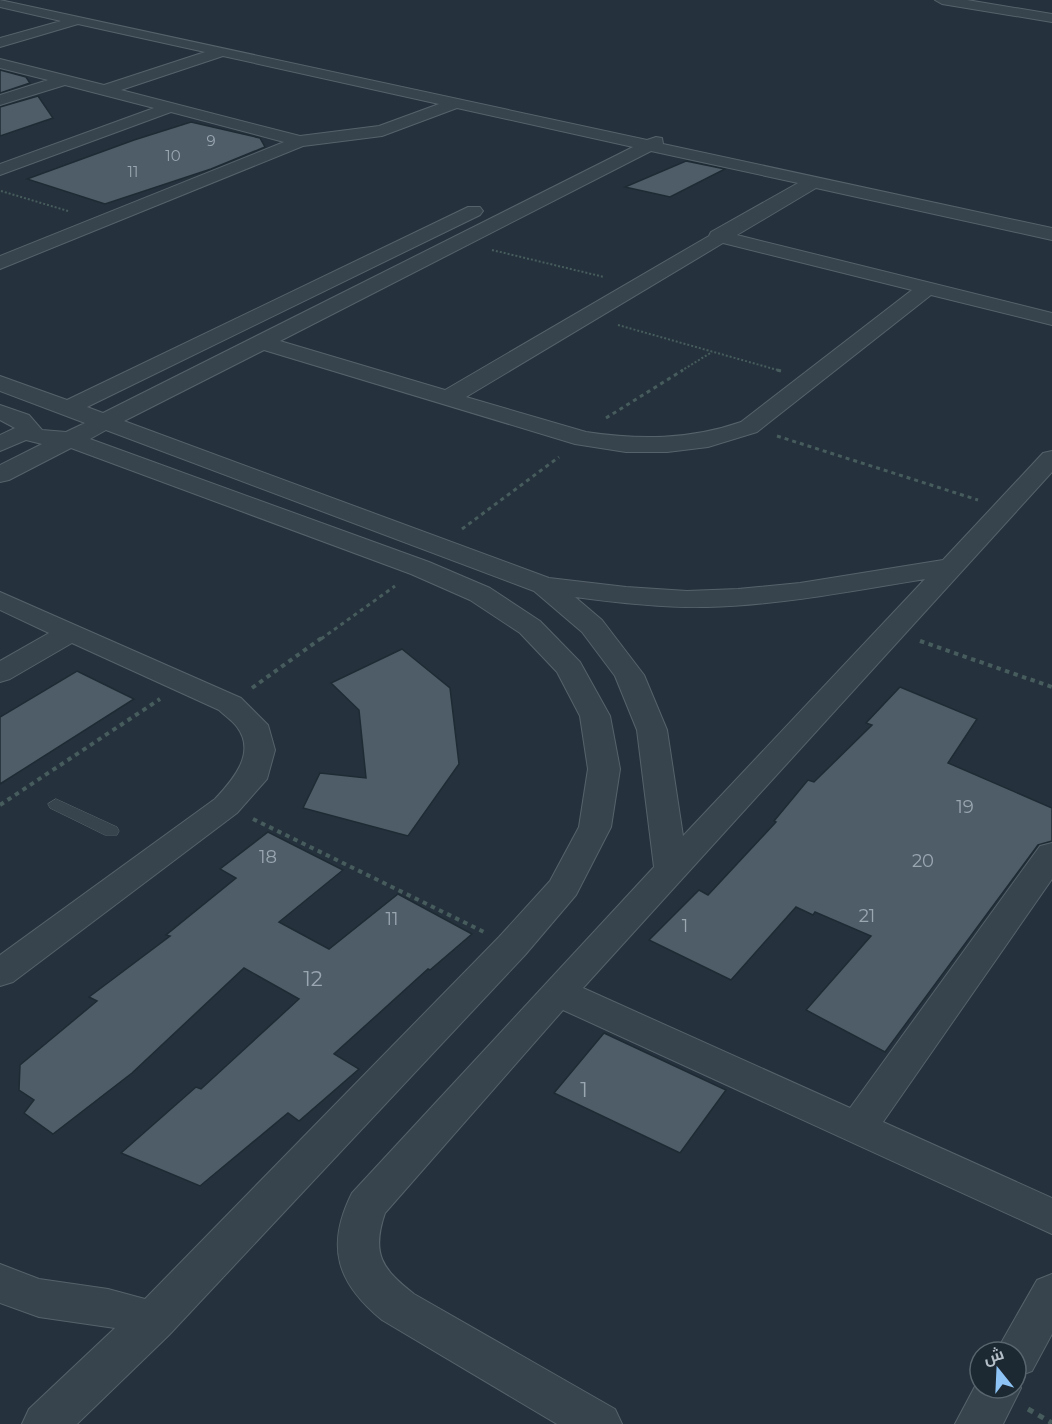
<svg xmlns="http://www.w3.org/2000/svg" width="1052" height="1424" font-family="Montserrat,Cairo,sans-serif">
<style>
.building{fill:#4e5d68;stroke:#1f2b34;stroke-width:1.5}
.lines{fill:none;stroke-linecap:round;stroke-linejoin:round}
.lane-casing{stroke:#56626b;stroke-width:1}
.street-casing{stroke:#56626b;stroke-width:2}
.path-far3{stroke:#475c5c;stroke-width:2;stroke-dasharray:2 2;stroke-linecap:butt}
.path-far2{stroke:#475c5c;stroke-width:3;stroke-dasharray:4 4;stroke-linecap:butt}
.path-far1{stroke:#475c5c;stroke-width:4;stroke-dasharray:4.5 4.5;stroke-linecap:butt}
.path{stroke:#475c5c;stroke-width:5;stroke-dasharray:6 6;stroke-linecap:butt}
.lane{fill:#38444d;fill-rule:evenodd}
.street{fill:#38444d;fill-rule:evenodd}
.labels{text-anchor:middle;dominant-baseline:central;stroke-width:5;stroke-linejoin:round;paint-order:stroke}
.far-number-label{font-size:15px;fill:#9aa6b0}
.number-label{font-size:18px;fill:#9aa6b0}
.near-number-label{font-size:21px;fill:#9aa6b0}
</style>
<rect width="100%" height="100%" fill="#25323d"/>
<!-- building -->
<g class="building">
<polygon points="0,70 26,77 30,83 0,93"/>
<polygon points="38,96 53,118 0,136 0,107"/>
<polygon points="191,122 260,138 265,147 211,169 105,204 27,179 134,140"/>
<polygon points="686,161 725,169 670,197 625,187"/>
<polygon points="402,649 450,688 459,764 408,836 303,808 320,773 366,778 359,710 331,683"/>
<polygon points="77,671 134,699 0,784 0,717"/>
<polygon points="900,687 977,719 948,763 1052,808 1052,841 1038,845 885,1052 806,1010 871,936 815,912 813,915 796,907 731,980 649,940 699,890 708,895 776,822 774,821 808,780 814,782 872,725 866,723"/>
<polygon points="268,832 343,870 279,922 329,949 398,894 472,934 430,970 428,969 334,1054 359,1069 299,1121 288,1113 200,1186 121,1153 196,1087 201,1089 299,999 244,968 132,1073 53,1134 24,1113 34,1100 19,1090 20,1065 97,1001 89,997 170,936 166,935 236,878 220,869"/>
<polygon points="604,1033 726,1090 680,1153 554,1093"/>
</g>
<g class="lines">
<defs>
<polygon id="lane" points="56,799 117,827 119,831 117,835 105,835 50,808 48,804"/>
<g id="street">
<path d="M0 0 647 140 656 137 662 138 663 144 1052 228V240L816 188 737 235 1052 313V325L931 295 757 432 708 447 667 452H626L575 444 264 350 124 421 549 578 626 587 687 591 738 589 800 583 943 560 1043 453 1052 451V472L583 988 850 1108 1040 846 1052 843V879L883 1122 1052 1198V1234L563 1010 385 1213C371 1254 382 1269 414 1294L615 1409 622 1424H557L382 1320C337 1283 325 1247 352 1193L654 867 637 730 615 676 582 632 534 591 106 430 90 439 429 562 490 588 540 621 580 662 610 716 620 769 611 827 576 895 525 955 169 1335 77 1424H22L29 1409 115 1328 39 1317 0 1303V1264L39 1279 108 1289 145 1299 499 937 550 881 579 827 588 769 580 716 557 672 520 633 470 600 411 574 71 448 9 480 0 482V465L42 444 26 440 0 451V435L15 428 0 420V405L29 415 42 430 66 432 85 423 0 391V376L67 400 468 207H480L483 211 480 215 87 407 103 413 633 147 457 108 382 136 303 146 0 269V256L284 142 171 112 0 175V164L154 108 65 85 0 105V95L48 80 0 68V59L104 85 205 52 78 24 0 47V38L61 21 0 7ZM223 56 439 104 379 126 300 136 121 90ZM651 151 798 183 711 232 709 236 445 390 280 341ZM723 243 912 290 741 422C689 440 639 440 586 432L466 397ZM925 579 683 836 667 730 644 675 602 620 575 597C619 603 663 608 707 607 780 605 853 591 925 579Z"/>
<polygon points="935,0 967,0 1052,14 1052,22 942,4"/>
<path d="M0 592 241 698 268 725 275 750 267 779 237 813 13 982 0 986V955L215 799C232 781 257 753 237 727 233 721 225 716 219 710L72 643 10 679 0 682V661L49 633 0 610Z"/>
<polygon points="1052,1274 1052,1334 1032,1371 1016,1377 1016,1352 996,1352 1037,1280"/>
<polygon points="980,1377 980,1388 1016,1388 1016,1377 1021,1388 1003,1424 955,1424"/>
</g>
</defs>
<!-- lane casing -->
<use href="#lane" class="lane-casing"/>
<!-- street casing -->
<use href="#street" class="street-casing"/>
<!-- path-far3 -->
<g class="path-far3">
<polyline points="1,191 68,211"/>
<polyline points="492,250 604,277"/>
<polyline points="618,325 781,371"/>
<polyline points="681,371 712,352"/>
</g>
<!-- path-far2 -->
<g class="path-far2">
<polyline points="777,370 781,371"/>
<polyline points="606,418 683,370"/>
<polyline points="777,436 978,500"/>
<polyline points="462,529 559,457"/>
<polyline points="321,639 395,586"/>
</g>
<!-- path-far1 -->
<g class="path-far1">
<polyline points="920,641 1052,687"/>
<polyline points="252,688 323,637"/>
<polyline points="0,805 160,699"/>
<polyline points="253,819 484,932"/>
</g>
<!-- path -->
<polyline class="path" points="1028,1409 1052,1423"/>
<!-- lane -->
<use href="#lane" class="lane"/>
<!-- street -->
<use href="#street" class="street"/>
</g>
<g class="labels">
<!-- far-number labels -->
<g class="far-number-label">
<text x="211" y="140">9</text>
<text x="173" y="155">10</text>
<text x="133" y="171">11</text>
</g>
<!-- number labels -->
<g class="number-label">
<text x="965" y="807">19</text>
<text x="268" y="857">18</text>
<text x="923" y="861">20</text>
<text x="867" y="916">21</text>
<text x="392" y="919">11</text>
<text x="685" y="926">1</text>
</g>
<!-- near-number labels -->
<g class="near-number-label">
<text x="313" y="978">12</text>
<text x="584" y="1089">1</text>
</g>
</g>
<!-- north arrow -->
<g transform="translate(998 1370) rotate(342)"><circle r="28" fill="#1d2932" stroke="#59656e" stroke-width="1.5"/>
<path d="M0-4.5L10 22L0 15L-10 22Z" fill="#8dc3f5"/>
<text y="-9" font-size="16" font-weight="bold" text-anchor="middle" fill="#b4bfc8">ش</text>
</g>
</svg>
